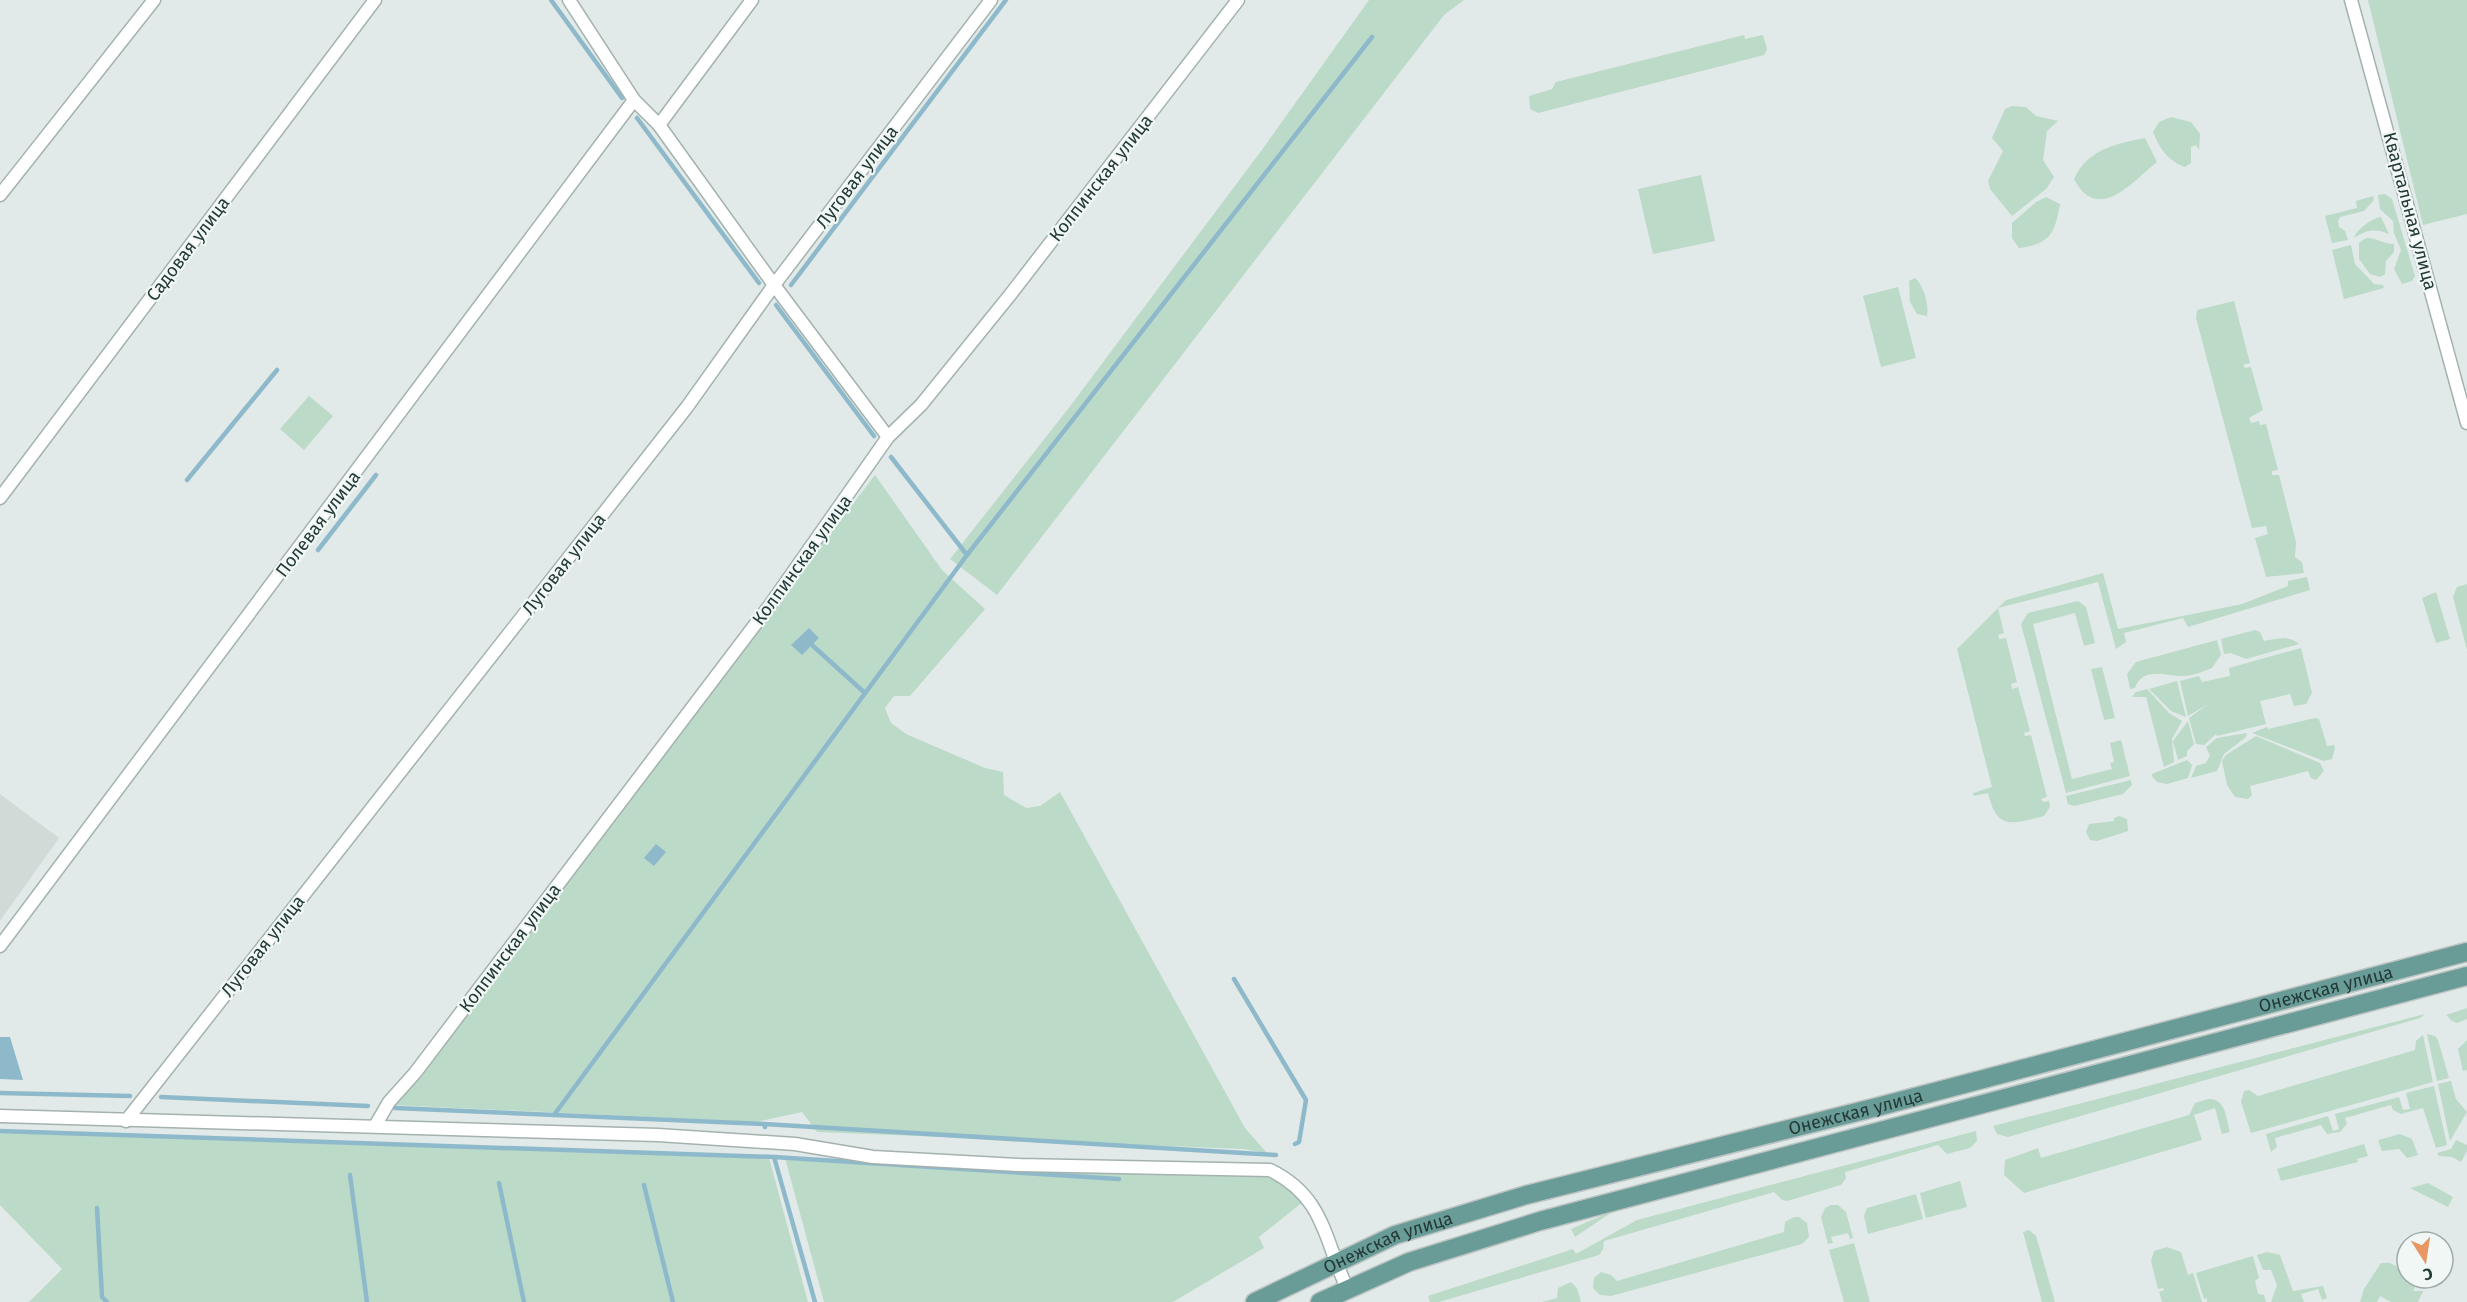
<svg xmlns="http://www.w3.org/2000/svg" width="2467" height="1302" font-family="'Fira Sans',sans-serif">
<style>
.built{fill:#d0dad7}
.green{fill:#bcdac8}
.water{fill:#8eb9cb}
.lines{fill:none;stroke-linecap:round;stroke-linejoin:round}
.stream{stroke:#8eb9cb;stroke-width:4.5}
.street-casing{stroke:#a4b2af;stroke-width:15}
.primary-casing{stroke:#bdc4c3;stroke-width:21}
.street{stroke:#fff;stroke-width:12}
.primary{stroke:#699c97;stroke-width:18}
.labels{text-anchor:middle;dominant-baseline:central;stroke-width:4.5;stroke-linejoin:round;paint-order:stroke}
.street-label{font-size:18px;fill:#233a37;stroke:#f1f7f5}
</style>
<rect width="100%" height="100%" fill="#e1eae8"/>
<!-- built -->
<polygon class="built" points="0,794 59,838 0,921"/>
<!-- green -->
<g class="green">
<polygon points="1369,0 1464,0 1444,15 997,595 950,559 1068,409 1264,147"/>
<polygon points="2368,0 2467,0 2467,214 2423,225"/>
<polygon points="1744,35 1745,39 1763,35 1767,49 1764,55 1538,113 1530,109 1529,96 1552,89 1556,82"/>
<polygon points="2012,106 2026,107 2036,116 2058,121 2047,131 2043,160 2054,177 2046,189 2012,216 1990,189 1988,181 2003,151 1992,138 2005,109"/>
<path d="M2171 117 2191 122 2200 134 2199 150 2196 145 2191 147V163L2185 167C2167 160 2160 149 2153 132L2159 122Z"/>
<path d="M2145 138 2157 162C2133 181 2098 225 2074 179 2088 149 2115 144 2145 138Z"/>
<polygon points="1701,175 1715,241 1653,254 1638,189"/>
<polygon points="2385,194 2392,199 2415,276 2412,281 2402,284 2394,269 2401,250 2394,233 2393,221 2380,209 2378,195"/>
<polygon points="2373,196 2374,200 2364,211 2340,217 2338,221 2339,227 2345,231 2348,240 2332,243 2325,216 2357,208 2356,201"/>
<path d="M2046 197 2060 204C2055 233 2050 244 2019 248L2012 238V223L2036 202Z"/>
<path d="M2381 217 2389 234C2375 228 2366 230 2354 238 2356 230 2372 218 2381 217Z"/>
<path d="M2366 238C2377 238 2383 244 2394 244V252L2386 261 2385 274 2380 277 2370 274 2359 259V243Z"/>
<polygon points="2351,245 2355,264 2374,284 2383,285 2384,288 2344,299 2332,250"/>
<path d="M1915 278C1924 286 1929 305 1927 316L1917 314 1910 302 1909 281Z"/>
<polygon points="1898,287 1916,358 1881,367 1863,296"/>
<polygon points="2234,301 2250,363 2243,365 2245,368 2251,367 2263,410 2249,418 2251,423 2259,421 2260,425 2266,424 2278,470 2272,471 2272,475 2279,475 2296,542 2295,557 2302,562 2304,573 2266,577 2255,538 2268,534 2266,526 2252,528 2196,318 2197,310"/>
<polygon points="309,396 333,416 304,450 280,429"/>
<polygon points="875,475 942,570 985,609 910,696 894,696 885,708 891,723 906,734 985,768 1003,772 1004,795 1026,808 1040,806 1060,792 1245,1128 1267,1153 1243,1149 817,1132 802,1112 756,1122 394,1105"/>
<path d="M2103 573 2118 629 2242 604 2288 586V581L2307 577 2310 590 2188 627 2183 618 2124 633 2126 642 2116 649 2098 582 1998 608 2004 633 1998 635 1999 639 2006 638 2017 682 2011 684 2012 689 2018 687 2030 731 2024 733 2025 736 2031 735 2047 797 2041 799 2043 802 2049 801 2050 807 2044 816C2012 824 1997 831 1988 793L1974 796 1973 793 1992 787 1957 649 2006 600Z"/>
<polygon points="2467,584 2467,650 2453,597 2457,587"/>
<polygon points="2436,592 2450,639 2436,643 2422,598"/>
<polygon points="2078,601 2086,607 2095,643 2084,646 2075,613 2033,624 2072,779 2112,769 2110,763 2114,762 2110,743 2121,740 2130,776 2066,793 2021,624 2028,613"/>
<path d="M2255 630 2260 632 2264 641C2276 639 2289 635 2299 644L2246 659 2231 653 2224 654 2221 639Z"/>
<path d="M2217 640 2221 655 2212 668C2204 671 2193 676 2184 676 2168 677 2143 665 2135 688L2130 689 2127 674 2136 662Z"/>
<polygon points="2301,648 2312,693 2306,704 2294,706 2290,694 2260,701 2266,724 2217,736 2216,734 2204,745 2196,744 2189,718 2208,704 2188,716 2180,681 2199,676 2202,682 2230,676 2229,668"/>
<polygon points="2102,667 2115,718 2104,720 2091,669"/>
<polygon points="2177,681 2186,717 2171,711 2149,689"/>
<polygon points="2147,689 2169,713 2182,721 2172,739 2174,762 2164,767 2146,697 2132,697 2136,692"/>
<polygon points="2315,718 2319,719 2327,746 2334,745 2335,748 2332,759 2324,761 2252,733 2267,727 2268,729"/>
<polygon points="2188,721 2194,744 2187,751 2187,756 2178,760 2173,741"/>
<polygon points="2247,733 2246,737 2224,754 2217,771 2191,778 2196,766 2206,763 2210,756 2206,747 2217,738"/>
<polygon points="2256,736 2320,763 2324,771 2316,780 2311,778 2308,771 2250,786 2252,795 2248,799 2235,797 2227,785 2222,761 2226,755"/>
<polygon points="2187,760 2192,765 2188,778 2167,784 2157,782 2152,776 2152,774"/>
<polygon points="2131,780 2132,785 2123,794 2074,806 2068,804 2066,796"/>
<polygon points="2119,816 2127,819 2128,831 2097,841 2090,840 2086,832 2089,824 2114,821 2114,818"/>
<polygon points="2467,1008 2467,1019 2457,1023 2452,1021 2446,1015"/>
<polygon points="2425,1014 2420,1018 2008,1137 1997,1134 1993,1126"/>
<polygon points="2427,1034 2435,1036 2438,1040 2449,1078 2437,1081"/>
<polygon points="2423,1035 2433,1082 2251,1133 2241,1102 2244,1091 2249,1090 2258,1096 2415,1050 2416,1041"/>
<polygon points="2467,1040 2467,1070 2463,1071 2458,1049"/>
<polygon points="2451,1081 2456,1099 2467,1112 2450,1141 2438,1084"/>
<polygon points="2434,1086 2447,1145 2436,1148 2423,1108 2401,1114 2393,1110 2391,1105 2345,1118 2347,1124 2340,1132 2327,1134 2321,1125 2275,1138 2277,1147 2271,1152 2266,1134 2328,1116 2333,1131 2339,1129 2335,1114 2399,1097 2403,1110 2410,1109 2406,1093"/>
<path d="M2208 1099C2226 1098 2226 1118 2230 1132L2222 1134 2215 1108 2194 1115 2202 1140 2024 1193 2004 1175 2005 1160 2038 1148 2041 1158 2189 1115 2195 1103Z"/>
<polygon points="0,1131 769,1158 808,1302 29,1302 62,1269 0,1205"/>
<polygon points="1976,1131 1977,1141 1970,1148 1947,1154 1938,1145 1845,1172 1846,1178 1841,1185 1787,1201 1782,1200 1774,1192 1604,1241 1603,1249 1599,1255 1439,1302 1430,1302 1428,1296 1573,1249 1576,1254 1637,1220"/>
<polygon points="2400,1134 2412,1139 2418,1155 2407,1158 2399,1149 2382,1151 2378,1140"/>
<polygon points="2456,1140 2467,1145 2467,1151 2461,1162 2452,1157 2439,1156 2437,1153 2451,1149"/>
<polygon points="2364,1144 2368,1156 2357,1159 2358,1162 2281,1181 2277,1169"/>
<polygon points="785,1158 1025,1169 1276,1176 1304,1201 1259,1237 1264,1248 1173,1302 824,1302"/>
<polygon points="1960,1181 1967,1207 1926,1218 1920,1193"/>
<polygon points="2428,1183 2453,1197 2448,1207 2410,1188"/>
<polygon points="1916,1194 1923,1219 1868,1234 1864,1216 1867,1208"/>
<polygon points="1831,1205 1838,1205 1846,1212 1853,1238 1850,1239 1848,1233 1831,1237 1833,1243 1828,1244 1821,1217 1825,1208"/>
<polygon points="1615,1210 1575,1237 1571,1229"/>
<polygon points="1794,1217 1799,1217 1807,1223 1809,1237 1802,1244 1611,1296 1600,1295 1593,1288 1594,1278 1601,1272 1611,1275 1617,1281 1784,1232 1785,1222"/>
<polygon points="2029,1230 2036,1236 2055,1302 2042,1302 2023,1232"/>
<polygon points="1854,1243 1870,1302 1844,1302 1829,1250"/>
<polygon points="2167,1247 2181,1252 2188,1275 2193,1273 2202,1302 2162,1302 2159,1292 2164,1290 2163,1288 2158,1289 2151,1261 2154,1251"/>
<polygon points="2267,1252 2280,1255 2293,1291 2323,1286 2327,1298 2322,1300 2318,1289 2301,1294 2304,1302 2271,1302 2277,1285 2271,1270 2263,1270 2257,1255"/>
<polygon points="2253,1256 2259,1278 2255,1281 2258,1294 2264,1295 2266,1302 2207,1302 2207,1298 2204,1299 2196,1273"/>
<polygon points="2381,1263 2390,1263 2407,1272 2407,1278 2417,1278 2427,1284 2426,1287 2417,1283 2413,1291 2423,1291 2418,1302 2391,1302 2380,1296 2377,1302 2360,1302 2364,1289"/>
<polygon points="1571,1282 1577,1288 1581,1302 1542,1302 1557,1298 1558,1288"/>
</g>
<!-- water -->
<g class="water">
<polygon points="809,628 819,638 802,655 791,645"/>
<polygon points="656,844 666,852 654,866 644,858"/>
<polygon points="0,1037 10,1037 23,1080 0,1079"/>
</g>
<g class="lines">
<!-- stream -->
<g class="stream">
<polyline points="551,0 622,98"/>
<polyline points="637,118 759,283"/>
<polyline points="791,285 1006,0"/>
<polyline points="776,305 874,436"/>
<polyline points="891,457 967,555"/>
<polyline points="187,480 277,370"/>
<polyline points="318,550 376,475"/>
<polyline points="812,645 865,693"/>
<polyline points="1234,979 1306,1100 1299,1142 1295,1144"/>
<polyline points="0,1093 130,1096"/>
<polyline points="161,1097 368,1106"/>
<polyline points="395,1108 764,1124 765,1127"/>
<polyline points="554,1115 967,555 1372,37"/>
<polyline points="764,1124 1276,1155"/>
<polyline points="0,1131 774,1157 1119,1179"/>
<polyline points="774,1157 815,1302"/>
<polyline points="350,1175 367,1302"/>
<polyline points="499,1183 524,1302"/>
<polyline points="644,1185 673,1302"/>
<polyline points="97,1208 102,1297 107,1302"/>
</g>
<defs>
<g id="street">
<polyline points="569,0 634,100 659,125 774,285 888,437"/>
<polyline points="2351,0 2467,423"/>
<polyline points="659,125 752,0"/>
<polyline points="0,195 154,0"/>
<polyline points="0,498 375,0"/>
<polyline points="0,946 634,100"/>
<path d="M0 1116 658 1135 795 1144 873 1157 1020 1165 1270 1170C1325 1197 1324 1240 1347 1288"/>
<polyline points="126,1121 687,407 774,285 991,0"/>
<polyline points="375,1126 389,1102 415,1073 770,605 888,437 921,405 1010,295 1238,0"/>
</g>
<g id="primary">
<path id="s1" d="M1255 1302 1395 1235 1526 1195 1877 1107 2467 952"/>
<polyline points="1320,1302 1409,1262 1540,1221 2467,976"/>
</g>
</defs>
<!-- street casing -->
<use href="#street" class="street-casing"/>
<!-- primary casing -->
<use href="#primary" class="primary-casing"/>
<!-- street -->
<use href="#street" class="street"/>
<!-- primary -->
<use href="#primary" class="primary"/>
</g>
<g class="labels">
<!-- street labels -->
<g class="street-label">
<text transform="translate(857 177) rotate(-53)">Луговая улица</text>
<text transform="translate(1101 178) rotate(-52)">Колпинская улица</text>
<text transform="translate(2410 211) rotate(75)">Квартальная улица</text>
<text transform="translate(188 249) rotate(-53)">Садовая улица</text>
<text transform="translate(318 524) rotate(-53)">Полевая улица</text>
<text transform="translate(802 560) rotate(-54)">Колпинская улица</text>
<text transform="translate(564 564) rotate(-52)">Луговая улица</text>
<text transform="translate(263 946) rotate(-52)">Луговая улица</text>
<text transform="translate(510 948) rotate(-53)">Колпинская улица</text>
<text stroke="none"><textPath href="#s1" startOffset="1118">Онежская улица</textPath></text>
<text stroke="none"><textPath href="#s1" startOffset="632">Онежская улица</textPath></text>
<text stroke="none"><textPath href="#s1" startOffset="146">Онежская улица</textPath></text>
</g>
</g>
<!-- north arrow -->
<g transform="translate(2425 1260) rotate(168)"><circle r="28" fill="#f1f7f5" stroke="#9faba9" stroke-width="1.5"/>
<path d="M0-4.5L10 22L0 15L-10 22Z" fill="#e69764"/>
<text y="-9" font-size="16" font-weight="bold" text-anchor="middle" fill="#233a37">С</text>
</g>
</svg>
